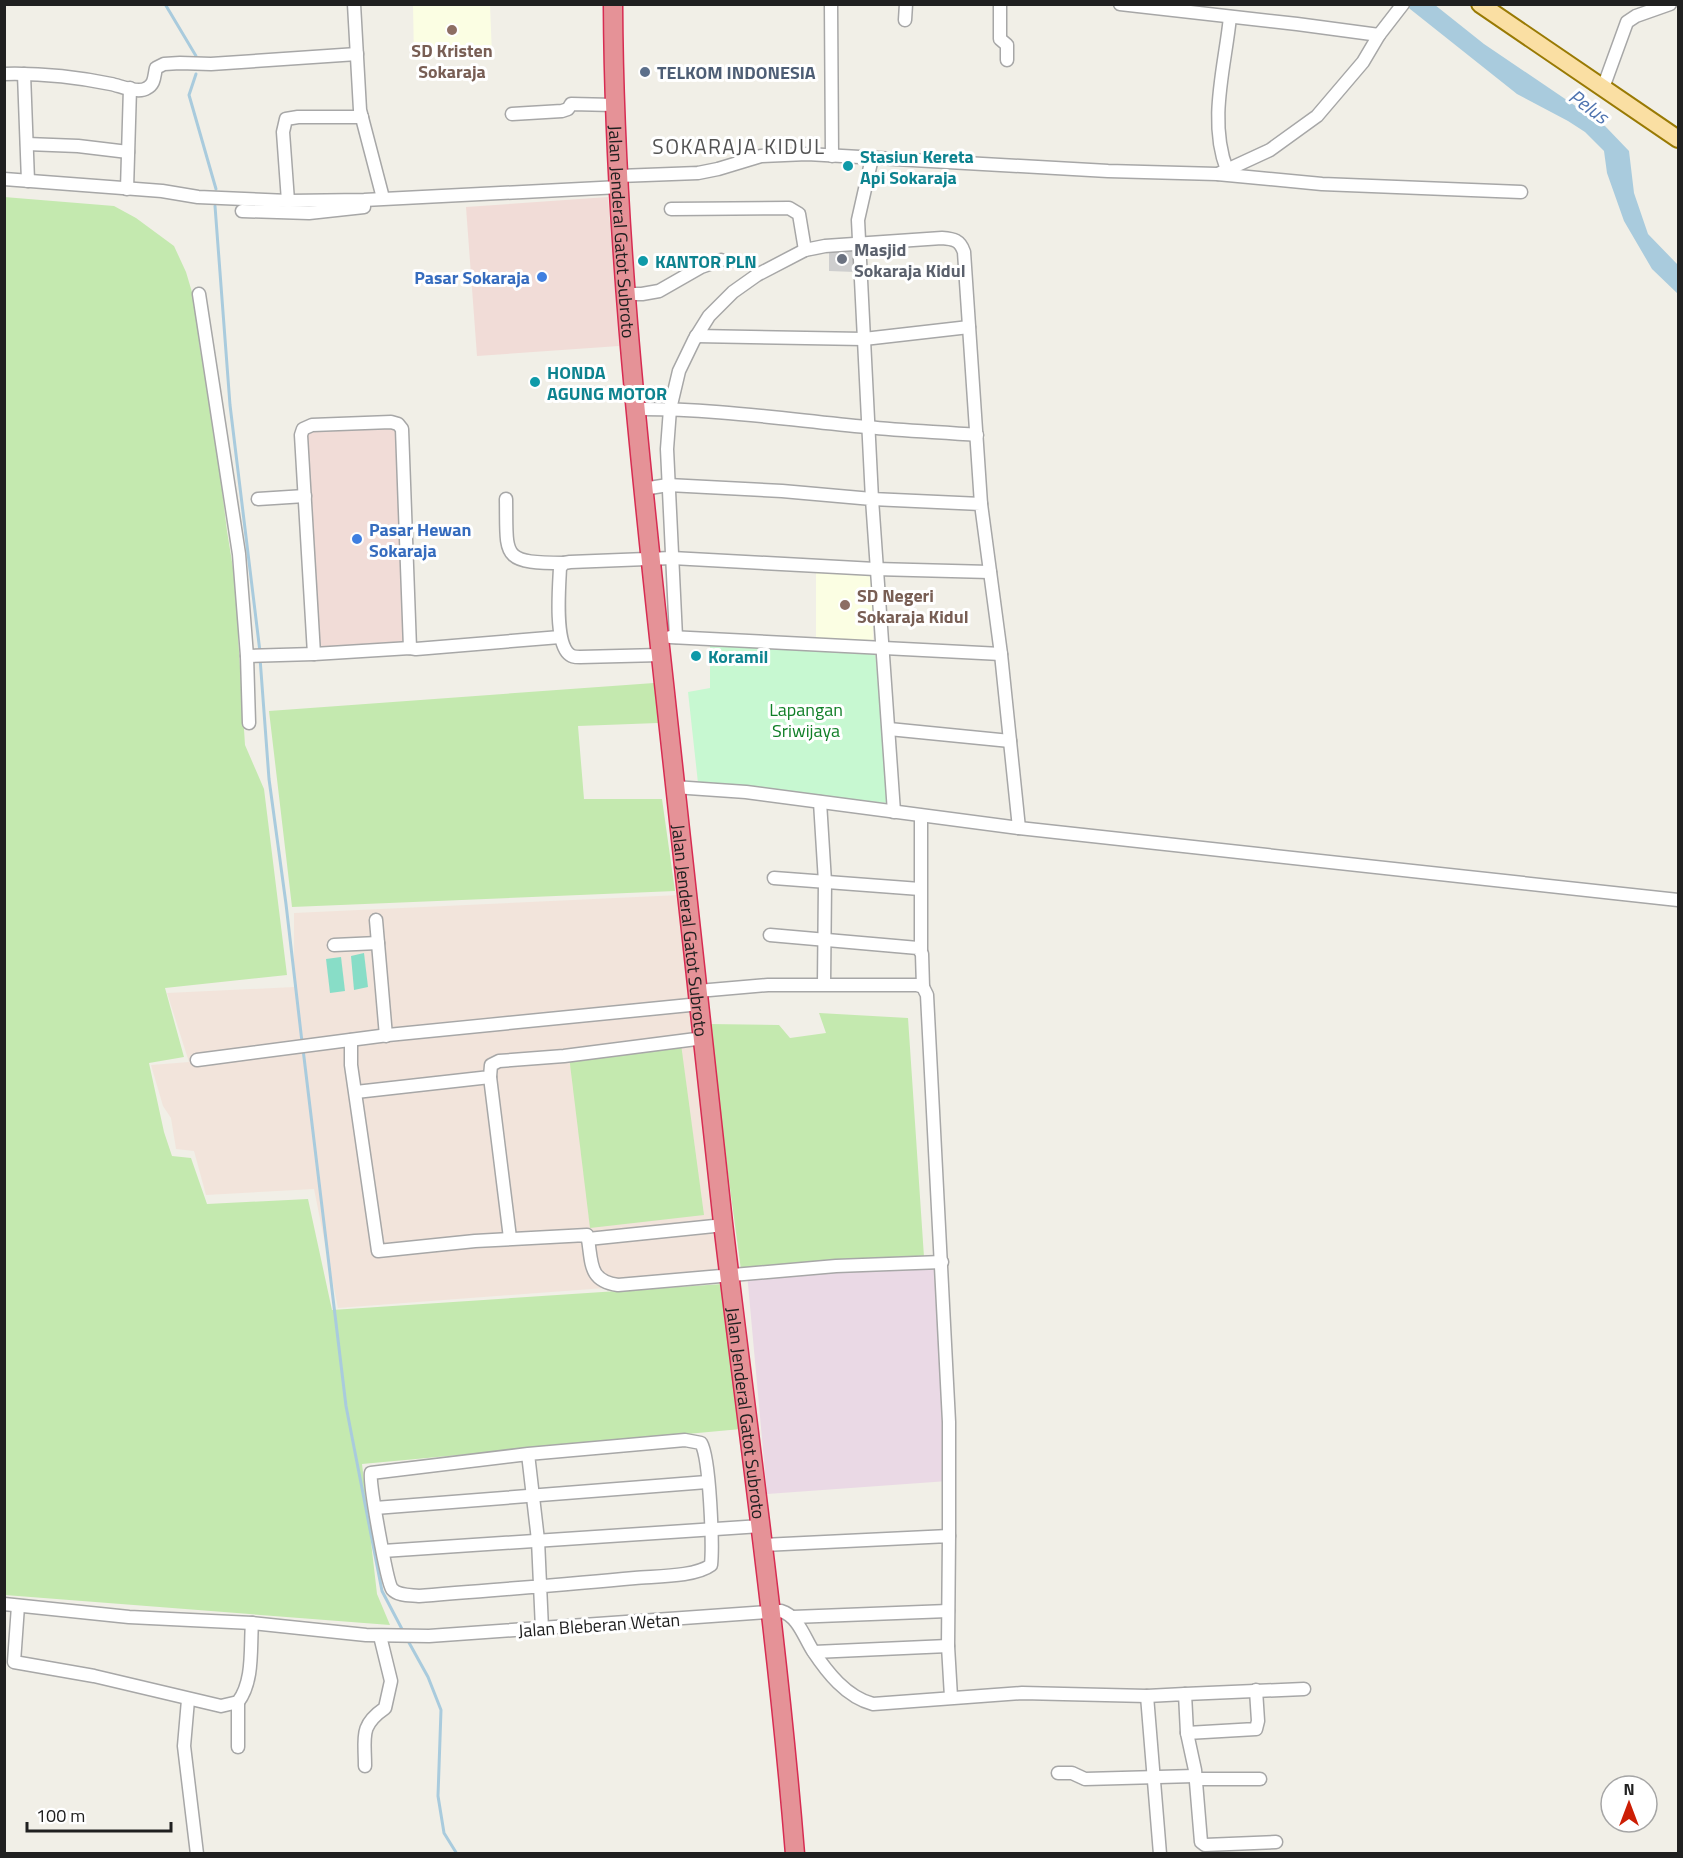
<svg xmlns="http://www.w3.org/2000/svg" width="1683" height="1858" font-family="'Titillium Web',sans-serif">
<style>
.commercial{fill:#f1dcd7}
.industrial{fill:#ead9e5}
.education{fill:#fbfee3}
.religious{fill:#cecece}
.military{fill:#f2e4db}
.grass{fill:#c4e9af}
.park{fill:#c7f8d1}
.pitch{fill:#88ddc7}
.water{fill:#a9cbdd}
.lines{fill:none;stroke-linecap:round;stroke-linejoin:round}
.stream{stroke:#a9cbdd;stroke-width:3}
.minor-casing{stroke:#a7a7a7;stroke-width:15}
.major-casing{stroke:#997a04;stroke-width:20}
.highway-casing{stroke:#d72c52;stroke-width:21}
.minor{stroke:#fff;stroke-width:12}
.major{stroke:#fadfa3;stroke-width:16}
.highway{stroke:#e59297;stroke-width:18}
.education-dot{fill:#8d6e63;stroke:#fff;stroke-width:2}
.service-dot{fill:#5c6f8a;stroke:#fff;stroke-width:2}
.culture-dot{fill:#0f9aa8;stroke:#fff;stroke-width:2}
.worship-dot{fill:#6b7280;stroke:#fff;stroke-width:2}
.shop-dot{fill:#3f7fe0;stroke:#fff;stroke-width:2}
.labels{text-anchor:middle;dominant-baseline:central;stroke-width:6;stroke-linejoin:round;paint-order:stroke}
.education-label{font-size:18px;font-weight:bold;fill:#785e54;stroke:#fff}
.service-label{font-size:18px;font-weight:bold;fill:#4e5e75;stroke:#fff;text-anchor:start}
.culture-label{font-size:18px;font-weight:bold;fill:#0d838f;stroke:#fff;text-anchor:start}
.street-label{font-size:18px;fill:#202020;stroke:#fff}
.worship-label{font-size:18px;font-weight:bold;fill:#5b616d;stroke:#fff;text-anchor:start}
.shop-label{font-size:18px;font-weight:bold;fill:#366cbe;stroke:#fff;text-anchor:end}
.park-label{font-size:18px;fill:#0f7e26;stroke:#fff}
.water-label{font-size:20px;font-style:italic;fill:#4e73af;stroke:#fff}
.quarter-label{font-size:21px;letter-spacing:1.5px;fill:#535353;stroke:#fff}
</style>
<rect width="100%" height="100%" fill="#f1efe7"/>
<!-- commercial -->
<g class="commercial">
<polygon points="608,197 619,346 477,356 466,207"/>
<polygon points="396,428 410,648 317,655 306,430"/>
</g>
<!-- industrial -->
<polygon class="industrial" points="940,1262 948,1481 767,1494 747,1273"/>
<!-- education -->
<g class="education">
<polygon points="413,5 490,5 492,55 414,58"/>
<rect x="816" y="570" width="57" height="71"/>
</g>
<!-- religious -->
<polygon class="religious" points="829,247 855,247 855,272 829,271"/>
<!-- military -->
<polygon class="military" points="680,895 725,1279 338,1308 314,1189 206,1195 194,1151 176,1149 171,1118 163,1106 151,1065 189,1062 167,993 294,987 294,913"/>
<!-- grass -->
<g class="grass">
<polygon points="4,197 114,206 136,218 174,246 186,272 194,299 200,349 212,407 227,531 238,599 238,636 245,745 264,789 287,975 165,988 184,1057 149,1063 164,1132 172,1156 191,1158 207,1204 308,1199 332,1310 723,1284 741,1429 362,1464 377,1594 390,1625 5,1595"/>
<polygon points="654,683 658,723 578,726 584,799 662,799 675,891 292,907 269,711"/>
<polygon points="819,1013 908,1018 924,1257 741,1270 708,1024 779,1025 790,1038 826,1033"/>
<polygon points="681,1044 704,1215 590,1228 569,1056"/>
</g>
<!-- park -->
<polygon class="park" points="710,638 875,650 888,803 698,783 688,692 710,688"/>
<!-- pitch -->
<g class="pitch">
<polygon points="364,953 368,987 354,990 351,956"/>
<polygon points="341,957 345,991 330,993 326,959"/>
</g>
<!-- water -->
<polygon class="water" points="1405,5 1435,5 1484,44 1605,126 1629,151 1634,193 1648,234 1678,265 1678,294 1652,269 1624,221 1607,173 1604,151 1585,132 1568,121 1517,94"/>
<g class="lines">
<!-- stream -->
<g class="stream">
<polyline points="165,4 196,56"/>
<polyline points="196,74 189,95 216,189"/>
<polyline points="215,206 230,405 260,652"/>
<polyline points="260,658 269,779 286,904 302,1042"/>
<polyline points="303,1049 346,1406 382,1591 403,1631"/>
<polyline points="407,1639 428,1677 441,1710 438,1796 444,1833 457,1854"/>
</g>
<defs>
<g id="minor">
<polyline points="354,4 360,110 383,198"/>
<polyline points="831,4 832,156"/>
<polyline points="1000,4 1000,39 1007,45 1007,60"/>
<polyline points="1120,4 1297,24 1379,35"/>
<polyline points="905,20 906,4"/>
<path d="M4 74C40 73 76 77 111 84 121 86 138 94 147 88 155 84 154 76 156 68L164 64 180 63 211 64 357 54"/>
<polyline points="24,74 28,181"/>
<polyline points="1603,88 1627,22 1636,16 1670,4"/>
<polyline points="512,114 562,111 568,109 571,104 614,105"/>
<polyline points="27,144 78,146 128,152"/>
<polyline points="872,158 858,220 872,499 981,504 1001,654 1019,828"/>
<path d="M1227 170C1208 121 1225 67 1230 17"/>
<polyline points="1218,174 1270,150 1317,116 1363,62 1379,35 1403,4"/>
<polyline points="619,176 698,173 718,169 761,156 807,154 1108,171 1217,174 1322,184 1521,192"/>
<polyline points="4,179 162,191 198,197 288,201 364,200 620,187"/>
<polyline points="127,189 130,88"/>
<polyline points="288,201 283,132 286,119 298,117 362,117"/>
<polyline points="671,209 789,208 799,214 805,250"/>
<polyline points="242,211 309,213 364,207 364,204"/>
<polyline points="199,294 239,554 247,656 249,723"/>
<polyline points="626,294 642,294 659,291 701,267 721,260"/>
<polyline points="696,336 864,339 969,327"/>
<path d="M634 409C713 408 790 420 867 427 904 431 941 432 977 435"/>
<polyline points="643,489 668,485 782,491 872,499 894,812"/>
<polyline points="258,499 305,496"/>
<path d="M506 499C507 557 500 563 564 563"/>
<polyline points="670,637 1001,654"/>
<path d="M676 637 667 449 670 409 679 371 694 340 709 316 733 292 757 275 805 250 825 246 942 238C954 239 960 240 964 252L981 504"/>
<polyline points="314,654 301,435 303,429 312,425 391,422 398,424 402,429 410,648"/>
<path d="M661 655 580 657C575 657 571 657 567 652 555 637 559 588 560 568L564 563 570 562 672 558 875 569 990 572"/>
<polyline points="247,656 314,654 410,648 416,649 560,637"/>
<polyline points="889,729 1010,741"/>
<polyline points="674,787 746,792 1019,828 1678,900"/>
<polyline points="820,802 825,882 824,984"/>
<polyline points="774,878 920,889"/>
<polyline points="376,920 386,1036"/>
<polyline points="770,935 918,948 922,954 923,987"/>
<polyline points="334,945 378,943"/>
<polyline points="921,950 921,817"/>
<polyline points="698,991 768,985 917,985 923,987 927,995 949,1422 949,1536"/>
<polyline points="351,1040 351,1065 378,1251 475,1241 587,1235 588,1239 724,1225"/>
<polyline points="197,1060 388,1035 700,1004"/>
<polyline points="490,1077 510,1238"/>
<polyline points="356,1092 490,1077 491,1065 499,1061 564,1056 704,1038"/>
<path d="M588 1239C592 1264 589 1281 618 1285L836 1266 942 1262"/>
<path d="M528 1454 371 1473C369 1484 387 1582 392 1589 398 1596 410 1595 419 1596 491 1590 563 1585 635 1578 655 1576 695 1577 711 1565 713 1545 710 1458 701 1443L685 1440 528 1454 538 1540 542 1629"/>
<polyline points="375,1508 707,1482"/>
<polyline points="763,1545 949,1536 948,1646 951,1697"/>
<polyline points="383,1551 761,1526"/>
<path d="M4 1604 129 1617 252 1623 366 1635 429 1636 781 1611C798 1616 804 1637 813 1651 827 1672 846 1697 873 1704L1022 1693 1147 1696 1185 1694 1187 1733 1195 1770 1201 1842 1205 1845 1276 1842"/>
<path d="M18 1606 14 1662 94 1676 221 1706 238 1702C254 1681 250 1648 252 1623"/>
<polyline points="793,1617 948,1611"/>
<polyline points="814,1652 948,1646"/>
<polyline points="1185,1694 1304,1689"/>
<polyline points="1147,1696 1160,1854"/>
<polyline points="188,1700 184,1746 197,1854"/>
<polyline points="238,1702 238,1747"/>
<polyline points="1187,1733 1256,1729 1258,1721 1256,1690"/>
<path d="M365 1766C365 1737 359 1726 385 1708L391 1681 380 1636"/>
<polyline points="1058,1773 1072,1773 1085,1779 1195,1776"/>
<polyline points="1196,1779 1260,1779"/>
</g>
<polyline id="major" points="1480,4 1678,139"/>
<g id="highway">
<path id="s1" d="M613 4C614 219 637 433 660 647 680 839 701 1031 723 1223 748 1433 778 1643 795 1854"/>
</g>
</defs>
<!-- minor casing -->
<use href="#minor" class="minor-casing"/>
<!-- major casing -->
<use href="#major" class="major-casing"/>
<!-- highway casing -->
<use href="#highway" class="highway-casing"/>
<!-- minor -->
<use href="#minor" class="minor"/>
<!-- major -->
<use href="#major" class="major"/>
<!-- highway -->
<use href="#highway" class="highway"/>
</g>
<!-- markers -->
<g class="education-dot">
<circle cx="452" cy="30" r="6"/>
<circle cx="845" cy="605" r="6"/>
</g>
<circle class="service-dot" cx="645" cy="72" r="6"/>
<g class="culture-dot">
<circle cx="848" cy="166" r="6"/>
<circle cx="643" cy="261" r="6"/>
<circle cx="535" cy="382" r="6"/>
<circle cx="696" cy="656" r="6"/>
</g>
<circle class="worship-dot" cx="842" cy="259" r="6"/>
<g class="shop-dot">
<circle cx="542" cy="277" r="6"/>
<circle cx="357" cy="539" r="6"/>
</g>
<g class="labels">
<!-- education labels -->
<g class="education-label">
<text x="452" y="50">SD Kristen<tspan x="452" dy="21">Sokaraja</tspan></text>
<text x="857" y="595" text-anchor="start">SD Negeri<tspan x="857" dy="21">Sokaraja Kidul</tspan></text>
</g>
<!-- service labels -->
<g class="service-label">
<text x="657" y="72">TELKOM INDONESIA</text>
</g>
<!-- culture labels -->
<g class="culture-label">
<text x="860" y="156">Stasiun Kereta<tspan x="860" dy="21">Api Sokaraja</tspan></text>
<text x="655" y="261">KANTOR PLN</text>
<text x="547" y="372">HONDA<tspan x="547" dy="21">AGUNG MOTOR</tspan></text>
<text x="708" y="656">Koramil</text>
</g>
<!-- street labels -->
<g class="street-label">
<text stroke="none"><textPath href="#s1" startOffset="228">Jalan Jenderal Gatot Subroto</textPath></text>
<text stroke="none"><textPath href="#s1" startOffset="930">Jalan Jenderal Gatot Subroto</textPath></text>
<text stroke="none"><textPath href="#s1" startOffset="1416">Jalan Jenderal Gatot Subroto</textPath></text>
<text transform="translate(599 1625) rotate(-4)">Jalan Bleberan Wetan</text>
</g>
<!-- worship labels -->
<g class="worship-label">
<text x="854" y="249">Masjid<tspan x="854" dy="21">Sokaraja Kidul</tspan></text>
</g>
<!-- shop labels -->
<g class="shop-label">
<text x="530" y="277">Pasar Sokaraja</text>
<text x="369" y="529" text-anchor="start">Pasar Hewan<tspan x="369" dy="21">Sokaraja</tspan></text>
</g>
<!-- park labels -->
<g class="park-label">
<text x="806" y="709">Lapangan<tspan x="806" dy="21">Sriwijaya</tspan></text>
</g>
<!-- water labels -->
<g class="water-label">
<text transform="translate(1589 106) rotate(36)">Pelus</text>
</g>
<!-- quarter labels -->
<g class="quarter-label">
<text x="739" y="146">SOKARAJA KIDUL</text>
</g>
</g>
<!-- border -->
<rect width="1683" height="1858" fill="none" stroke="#202020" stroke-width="12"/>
<!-- north arrow -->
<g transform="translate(1629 1804)"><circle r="28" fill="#ffffff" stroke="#a6a6a6" stroke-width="1.5"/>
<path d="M0-4.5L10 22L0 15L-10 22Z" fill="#cc1e05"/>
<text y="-9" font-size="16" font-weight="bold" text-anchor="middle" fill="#202020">N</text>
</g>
<!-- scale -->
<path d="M27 1822v9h144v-9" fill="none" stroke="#202020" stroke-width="3"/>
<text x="36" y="1822" font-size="18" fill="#202020" stroke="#ffffff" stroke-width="4.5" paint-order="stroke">100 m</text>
</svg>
